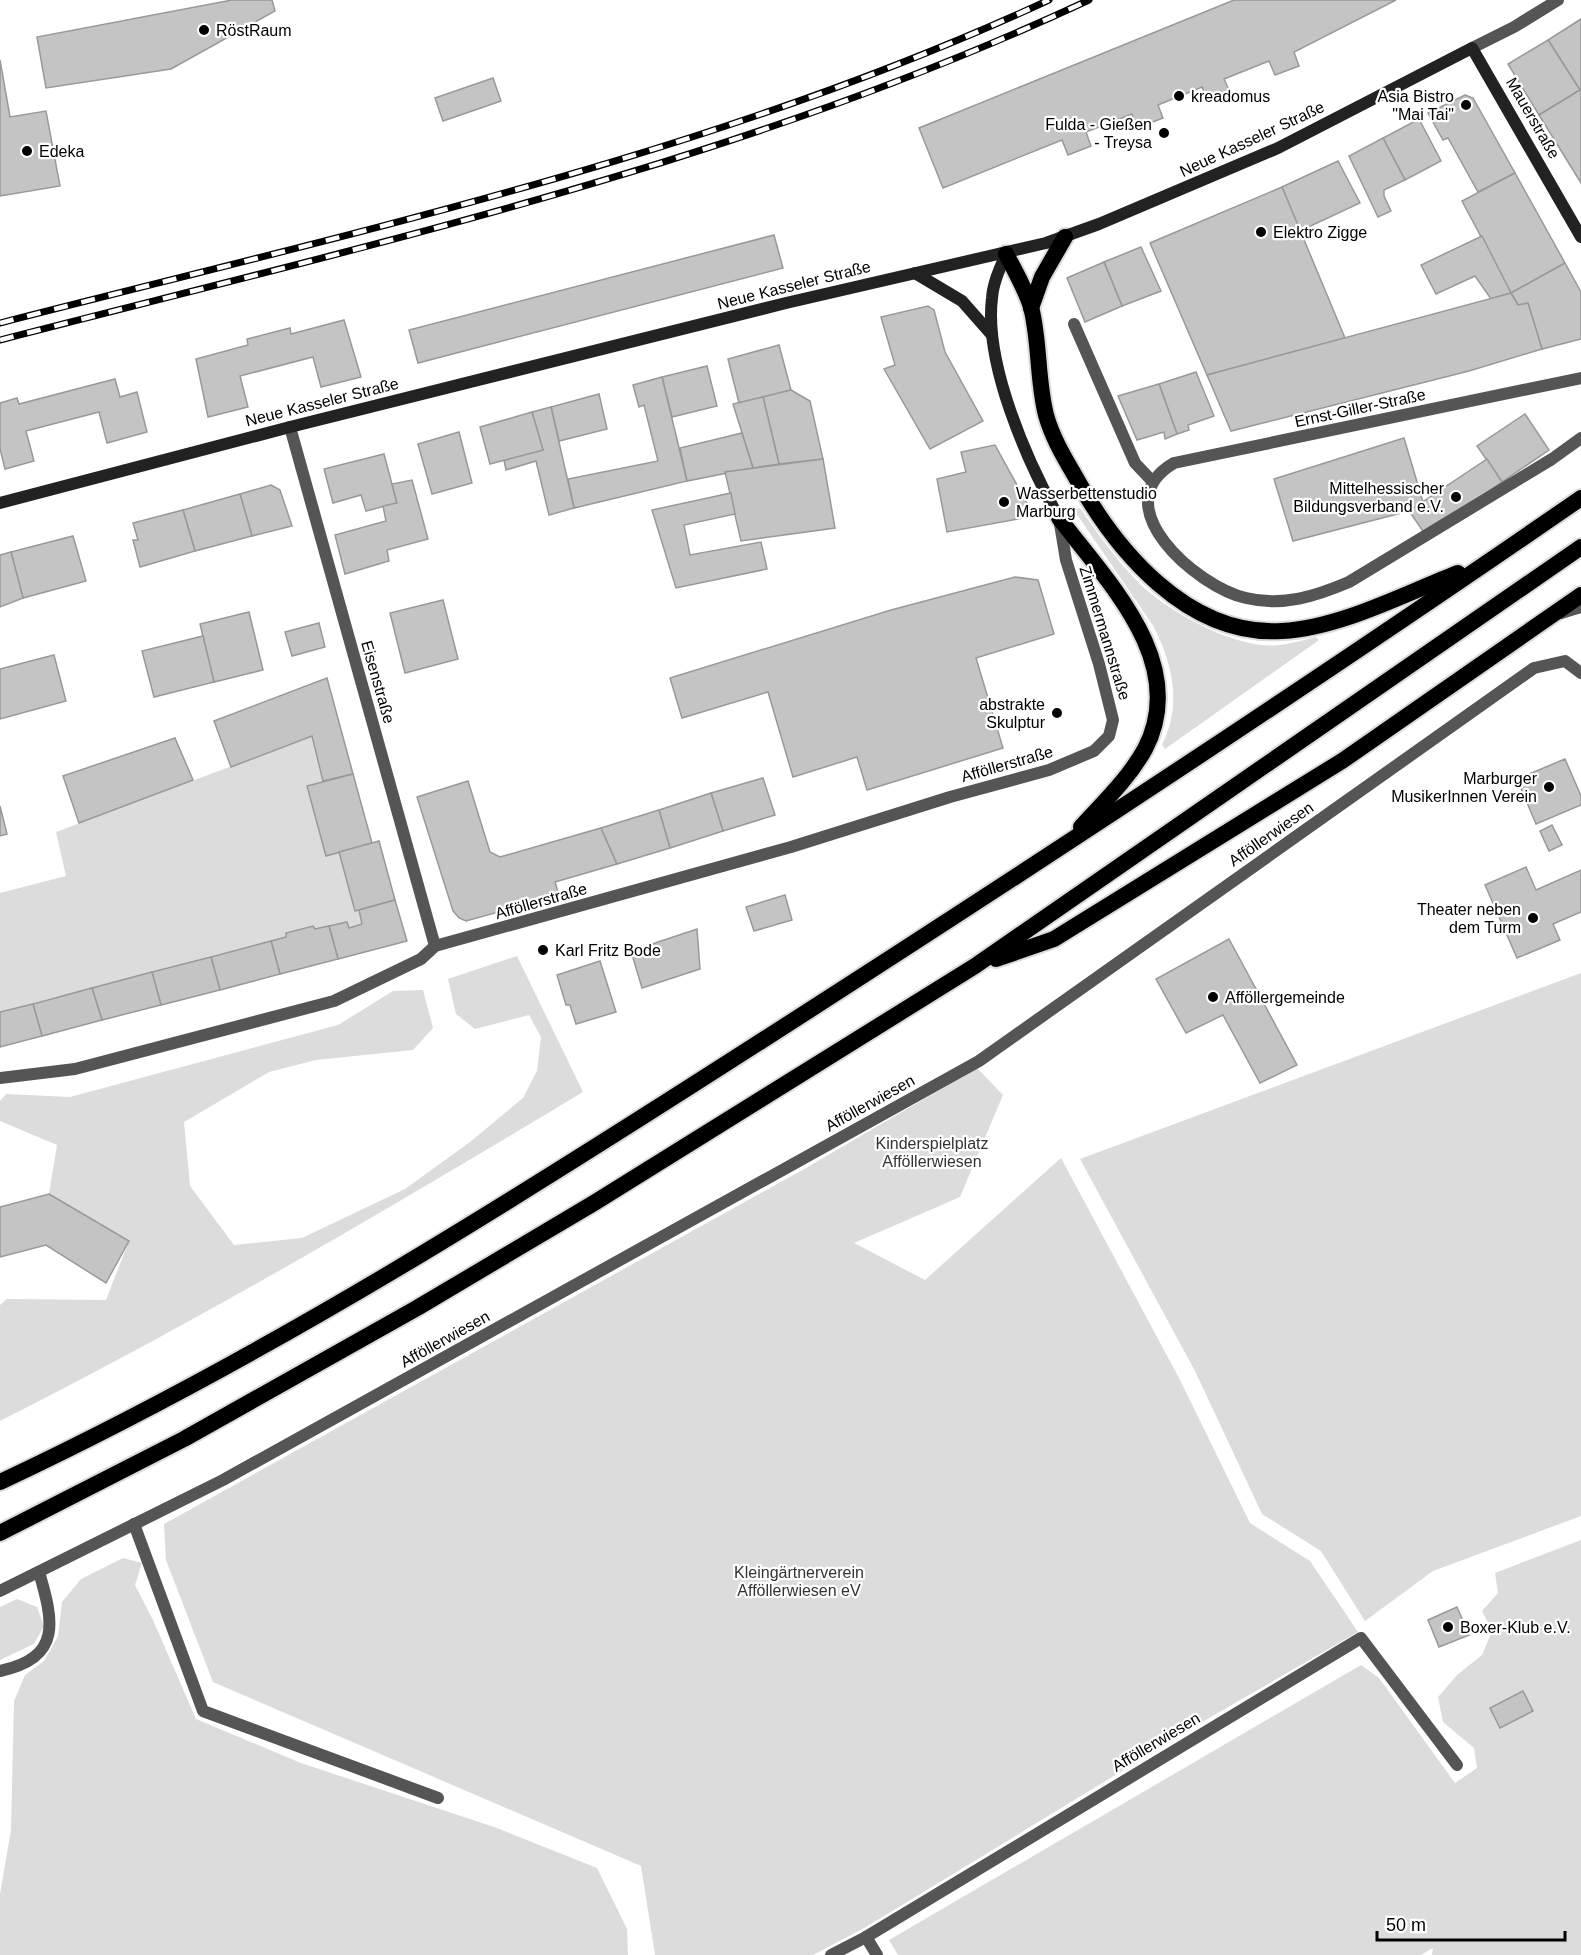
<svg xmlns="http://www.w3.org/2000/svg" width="1581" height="1955" font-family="Helvetica,sans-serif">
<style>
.green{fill:#dcdcdc}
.building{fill:#c4c4c4;stroke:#999;stroke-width:1.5}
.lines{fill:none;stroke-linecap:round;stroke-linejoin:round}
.trunk-casing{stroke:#dbdbdb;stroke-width:20}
.service{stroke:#555;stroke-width:12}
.minor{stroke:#555;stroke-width:12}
.secondary{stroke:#222;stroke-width:12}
.trunk{stroke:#000;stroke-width:16}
.rail-casing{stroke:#000;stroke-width:7}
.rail{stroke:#fff;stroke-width:4.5;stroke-dasharray:14;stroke-linecap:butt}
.poi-dot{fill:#000;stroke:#fff;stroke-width:2}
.labels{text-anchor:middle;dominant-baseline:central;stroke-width:4.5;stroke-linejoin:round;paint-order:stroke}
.poi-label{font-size:16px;fill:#000;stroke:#fff;text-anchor:start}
.street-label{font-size:16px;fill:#000;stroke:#fff}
.park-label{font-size:16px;fill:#333;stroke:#fff}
</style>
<rect width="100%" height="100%" fill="#fff"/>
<!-- green -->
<g class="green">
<path d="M1080 508C1100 537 1123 570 1150 593 1181 618 1240 650 1280 645 1292 644 1305 639 1316 637L1319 640 1165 749 1162 745C1182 704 1173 666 1154 627L1074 510Z"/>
<polygon points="312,736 323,781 307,786 326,855 339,852 355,911 359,910 362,924 349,928 347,922 315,929 313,926 286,933 286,937 0,1012 0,893 66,876 56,832"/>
<path d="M517 956 583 1092C392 1207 200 1320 0 1421V1305L7 1299 106 1300 129 1241 49 1194 57 1145 0 1121V1101L6 1094 70 1097 338 1025 393 991 423 990 433 1028 413 1050 316 1060 269 1072 184 1122 190 1186 234 1245 302 1238 405 1189 470 1142 523 1098 537 1071 541 1037 529 1015 475 1029 456 1014 448 979Z"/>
<polygon points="1581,973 1581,1516 1433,1571 1365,1621 1321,1551 1262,1514 1195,1371 1080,1159"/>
<polygon points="977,1068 1003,1095 960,1197 854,1243 925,1280 1061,1158 1179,1378 1250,1523 1310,1561 1358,1632 1209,1718 866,1927 813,1955 655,1955 641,1866 213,1682 166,1560 164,1524 806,1168"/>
<polygon points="1581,1540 1581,1955 1432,1955 1433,1948 1421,1955 898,1955 889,1940 1361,1665 1379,1678 1455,1783 1477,1768 1474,1748 1443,1722 1438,1697 1457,1675 1482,1655 1492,1631 1482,1611 1498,1593 1495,1573"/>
<polygon points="123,1558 142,1563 135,1585 153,1620 196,1719 301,1763 497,1828 597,1868 627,1929 628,1955 0,1955 0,1894 11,1830 14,1701 25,1675 44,1661 58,1636 62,1602 81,1579"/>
<polygon points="17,1599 37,1607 44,1626 34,1644 0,1660 0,1607"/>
</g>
<!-- building -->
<g class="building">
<polygon points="232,0 272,0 275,11 171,69 46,88 37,37"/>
<polygon points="1234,0 1396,0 1294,52 1299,66 1275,75 1269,61 1224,79 1229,90 1207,99 1202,87 1158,105 1163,118 1137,128 1132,114 1086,132 1091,146 1068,155 1062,140 943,188 919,128"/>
<polygon points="1581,19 1581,89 1580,90 1548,40"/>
<polygon points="1548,40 1580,90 1539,115 1508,64"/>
<polygon points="0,60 10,117 46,111 60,186 0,196"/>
<polygon points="493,78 501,101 443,121 435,98"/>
<polygon points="1580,90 1581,91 1581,183 1539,115"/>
<polygon points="1465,95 1473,98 1515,173 1478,192 1448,138 1443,140 1428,113"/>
<polygon points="1419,119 1441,161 1405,180 1383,138"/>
<polygon points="1383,138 1405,180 1384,190 1384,196 1391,211 1378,217 1349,156"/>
<polygon points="1338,161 1360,203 1300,231 1282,187"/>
<polygon points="1515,173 1565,263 1511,293 1462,201"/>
<polygon points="1282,187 1345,338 1207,375 1150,243"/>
<polygon points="774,235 783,268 418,363 409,330"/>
<polygon points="1482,236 1511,293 1491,299 1475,276 1436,294 1421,265"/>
<polygon points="1141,247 1161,291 1122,306 1104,262"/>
<polygon points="1104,262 1122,306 1085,322 1067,278"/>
<polygon points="1565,263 1581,292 1581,339 1542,349 1528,303 1518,305 1511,293"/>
<polygon points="1511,293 1518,305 1528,303 1542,349 1469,371 1231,431 1207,375"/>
<polygon points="928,306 934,310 945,352 983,421 930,449 884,369 895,365 881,317"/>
<polygon points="344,320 361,377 321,387 313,357 240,376 248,407 208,417 196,359 248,345 247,339 290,328 291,334"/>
<polygon points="779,345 791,390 739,403 728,359"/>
<polygon points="707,366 717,406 672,417 662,377"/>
<polygon points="1196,372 1214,416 1188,425 1189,430 1177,434 1159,384"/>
<polygon points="662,377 687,481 574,508 568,479 658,461 644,405 639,407 633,385"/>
<polygon points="115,379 120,397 137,392 147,432 107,443 99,412 26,431 34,461 5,469 0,449 0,403 17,398 19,404"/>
<polygon points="1159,384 1177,434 1165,439 1164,432 1137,440 1118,396"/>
<polygon points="791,390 810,401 823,459 779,464 763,397"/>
<polygon points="599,394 607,429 559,441 551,407"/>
<polygon points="763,397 779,464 753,468 733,404"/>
<polygon points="551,407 574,508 549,515 536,461 506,470 504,460 543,450 532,412"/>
<polygon points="532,412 543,450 490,464 480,427"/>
<polygon points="1525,414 1549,450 1502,482 1477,446"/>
<polygon points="459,432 472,483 432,494 418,444"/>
<polygon points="742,433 753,468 687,481 680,448"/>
<polygon points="1404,438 1423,502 1409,511 1293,541 1274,479"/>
<polygon points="995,445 1034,516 947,532 937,479 966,472 961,452"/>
<polygon points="384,454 397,503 366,511 361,495 333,503 324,469"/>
<polygon points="823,459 835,528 741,541 725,472"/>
<polygon points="1487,459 1502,482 1425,534 1409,511"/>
<polygon points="412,480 428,539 387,550 389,561 345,574 335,535 386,521 383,506 397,503 392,484"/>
<polygon points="271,485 280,490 292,526 252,536 240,494"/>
<polygon points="731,493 735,514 684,525 690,555 761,542 767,569 676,588 652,510"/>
<polygon points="240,494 252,536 195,551 183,510"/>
<polygon points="183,510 195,551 140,567 133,540 138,540 133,523"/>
<polygon points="73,536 86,581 23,598 11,552"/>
<polygon points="11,552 23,598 0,607 0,555"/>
<polygon points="1015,577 1038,580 1054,634 976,658 1003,748 867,790 857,757 793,777 768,692 682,718 670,678 891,610"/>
<polygon points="443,600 458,659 405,673 390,613"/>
<polygon points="249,612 263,670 214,682 200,624"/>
<polygon points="319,623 325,647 292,656 285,632"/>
<polygon points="203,636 214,682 154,697 142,651"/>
<polygon points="54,655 66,701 0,719 0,669"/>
<polygon points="327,678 353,774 323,781 312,736 231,767 214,721"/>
<polygon points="175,738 193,780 79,823 63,776"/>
<polygon points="1565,759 1581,796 1581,805 1536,824 1517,779"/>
<polygon points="353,774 372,843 326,856 307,786"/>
<polygon points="763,778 775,815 723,831 711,793"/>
<polygon points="468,781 490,852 500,857 601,828 617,864 555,882 559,895 466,921 459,918 453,911 417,797"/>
<polygon points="711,793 723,831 670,848 659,810"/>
<polygon points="0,806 7,834 0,836"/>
<polygon points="659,810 670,848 617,864 601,828"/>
<polygon points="1552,825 1562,845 1549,851 1540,831"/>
<polygon points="379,841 395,900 355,911 339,852"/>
<polygon points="1526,867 1536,890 1581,870 1581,912 1553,924 1560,940 1517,958 1485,885"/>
<polygon points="785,895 792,920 754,931 746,907"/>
<polygon points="395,900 407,941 338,959 329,926 347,922 349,928 362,924 359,910"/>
<polygon points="313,926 315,929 329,926 338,959 280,974 271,941 286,937 286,933"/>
<polygon points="697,929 700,969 642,988 631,951"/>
<polygon points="1229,939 1297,1065 1260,1083 1223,1015 1186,1033 1156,979"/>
<polygon points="271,941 280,974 220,990 211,957"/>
<polygon points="211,957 220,990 161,1005 152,972"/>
<polygon points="600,961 616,1012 576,1024 570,1005 566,1005 557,975"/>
<polygon points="152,972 161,1005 102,1020 92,988"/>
<polygon points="92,988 102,1020 42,1036 33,1004"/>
<polygon points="33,1004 42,1036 0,1047 0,1012"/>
<polygon points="49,1194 129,1241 106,1283 46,1245 0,1257 0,1207"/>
<polygon points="1457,1607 1469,1635 1439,1647 1428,1620"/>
<polygon points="1523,1691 1533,1711 1500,1728 1490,1708"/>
</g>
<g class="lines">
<defs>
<g id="trunk">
<path d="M1006 254C1015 271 1025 288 1031 307 1040 342 1037 380 1046 415 1052 437 1064 457 1075 476 1116 551 1188 637 1282 631 1340 628 1404 594 1458 573"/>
<polyline points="1031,308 1042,277 1065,237"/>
<path d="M1059 518C1107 581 1190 663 1145 749 1129 778 1104 802 1081 827"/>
<polyline points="996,959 1054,939 1342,761 1581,595"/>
<path d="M0 1482C271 1355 525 1193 777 1031 1048 857 1316 681 1581 498"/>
<polyline points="0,1533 184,1439 417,1308 594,1203 975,966 1581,547"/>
</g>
</defs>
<!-- trunk casing -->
<use href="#trunk" class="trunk-casing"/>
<!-- service -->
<g class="service">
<polyline points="1074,324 1135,463 1152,481"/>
<polyline points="1561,613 1581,607"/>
<path d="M0 1671C63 1658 53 1620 39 1572"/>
<polyline points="866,1937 877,1955"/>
</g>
<!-- minor -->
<g class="minor">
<polyline points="1472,48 1514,27 1558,0"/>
<path d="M1581 378 1174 463C1102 505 1197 587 1246 598 1283 607 1316 596 1349 582L1552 459 1581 438"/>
<polyline points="290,427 435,946"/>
<polyline points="0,1078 75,1069 334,1001 421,959 435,946 791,847 950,797 1049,770 1094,751 1109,736 1113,720 1099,664 1066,560 1059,518"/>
<polyline points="134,1524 203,1711 438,1798"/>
<polyline points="0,1591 223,1480 979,1061 1534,668 1565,661 1581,673"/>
<polyline points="831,1955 866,1937 1361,1638 1457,1765"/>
</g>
<!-- secondary -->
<g class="secondary">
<path d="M1006 254C1000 268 993 283 992 298 984 364 1027 461 1059 518"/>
<polyline points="915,273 962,301 992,335"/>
<polyline points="0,503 290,427 786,303 1046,243 1099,224 1278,148 1472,48 1581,237"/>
</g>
<!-- trunk -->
<use href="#trunk" class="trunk"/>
<defs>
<g id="rail">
<path d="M0 323C354 232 716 154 1049 0"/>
<path d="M0 340C369 245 743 162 1089 0"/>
</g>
</defs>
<!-- rail casing -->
<use href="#rail" class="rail-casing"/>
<!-- rail -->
<use href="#rail" class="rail"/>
</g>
<!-- markers -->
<g class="poi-dot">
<circle cx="204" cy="30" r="6"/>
<circle cx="1179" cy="96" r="6"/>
<circle cx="1466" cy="105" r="6"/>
<circle cx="1164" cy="133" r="6"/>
<circle cx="27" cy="151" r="6"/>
<circle cx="1261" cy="232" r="6"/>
<circle cx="1456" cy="497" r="6"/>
<circle cx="1004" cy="502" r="6"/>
<circle cx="1057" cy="713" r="6"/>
<circle cx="1549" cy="787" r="6"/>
<circle cx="1533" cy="918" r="6"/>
<circle cx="543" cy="950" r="6"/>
<circle cx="1213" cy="997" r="6"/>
<circle cx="1448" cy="1627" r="6"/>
</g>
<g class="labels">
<!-- poi labels -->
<g class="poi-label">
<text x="216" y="30">RöstRaum</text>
<text x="1191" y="96">kreadomus</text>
<text x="1454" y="96" text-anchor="end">Asia Bistro<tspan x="1454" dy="18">"Mai Tai"</tspan></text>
<text x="1152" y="124" text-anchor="end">Fulda - Gießen<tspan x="1152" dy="18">- Treysa</tspan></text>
<text x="39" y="151">Edeka</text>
<text x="1273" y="232">Elektro Zigge</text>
<text x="1444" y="488" text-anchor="end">Mittelhessischer<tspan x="1444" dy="18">Bildungsverband e.V.</tspan></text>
<text x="1016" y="493">Wasserbettenstudio<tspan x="1016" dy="18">Marburg</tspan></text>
<text x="1045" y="704" text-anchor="end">abstrakte<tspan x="1045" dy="18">Skulptur</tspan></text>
<text x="1537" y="778" text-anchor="end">Marburger<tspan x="1537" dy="18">MusikerInnen Verein</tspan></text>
<text x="1521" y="909" text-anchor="end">Theater neben<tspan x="1521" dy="18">dem Turm</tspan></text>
<text x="555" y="950">Karl Fritz Bode</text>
<text x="1225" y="997">Afföllergemeinde</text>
<text x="1460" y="1627">Boxer-Klub e.V.</text>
</g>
<!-- street labels -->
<g class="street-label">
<text transform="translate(1533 118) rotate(60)">Mauerstraße</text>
<text transform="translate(1252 139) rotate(-25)">Neue Kasseler Straße</text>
<text transform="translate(794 285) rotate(-14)">Neue Kasseler Straße</text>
<text transform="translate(322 402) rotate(-14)">Neue Kasseler Straße</text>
<text transform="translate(1360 408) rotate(-12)">Ernst-Giller-Straße</text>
<text transform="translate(1105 633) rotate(73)">Zimmermannstraße</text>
<text transform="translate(378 682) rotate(74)">Eisenstraße</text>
<text transform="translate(1007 764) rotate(-16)">Afföllerstraße</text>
<text transform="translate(1271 834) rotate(-35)">Afföllerwiesen</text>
<text transform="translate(541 901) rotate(-16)">Afföllerstraße</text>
<text transform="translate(870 1103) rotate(-29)">Afföllerwiesen</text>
<text transform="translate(445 1339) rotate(-29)">Afföllerwiesen</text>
<text transform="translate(1156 1742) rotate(-31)">Afföllerwiesen</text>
</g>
<!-- park labels -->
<g class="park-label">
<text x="932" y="1143">Kinderspielplatz<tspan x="932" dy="18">Afföllerwiesen</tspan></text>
<text x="799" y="1572">Kleingärtnerverein<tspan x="799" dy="18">Afföllerwiesen eV</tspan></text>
</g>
</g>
<!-- scale -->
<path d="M1377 1931v9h188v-9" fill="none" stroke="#000000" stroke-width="3"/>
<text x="1386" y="1931" font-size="18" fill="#000000" stroke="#ffffff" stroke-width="4.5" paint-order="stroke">50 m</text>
</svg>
